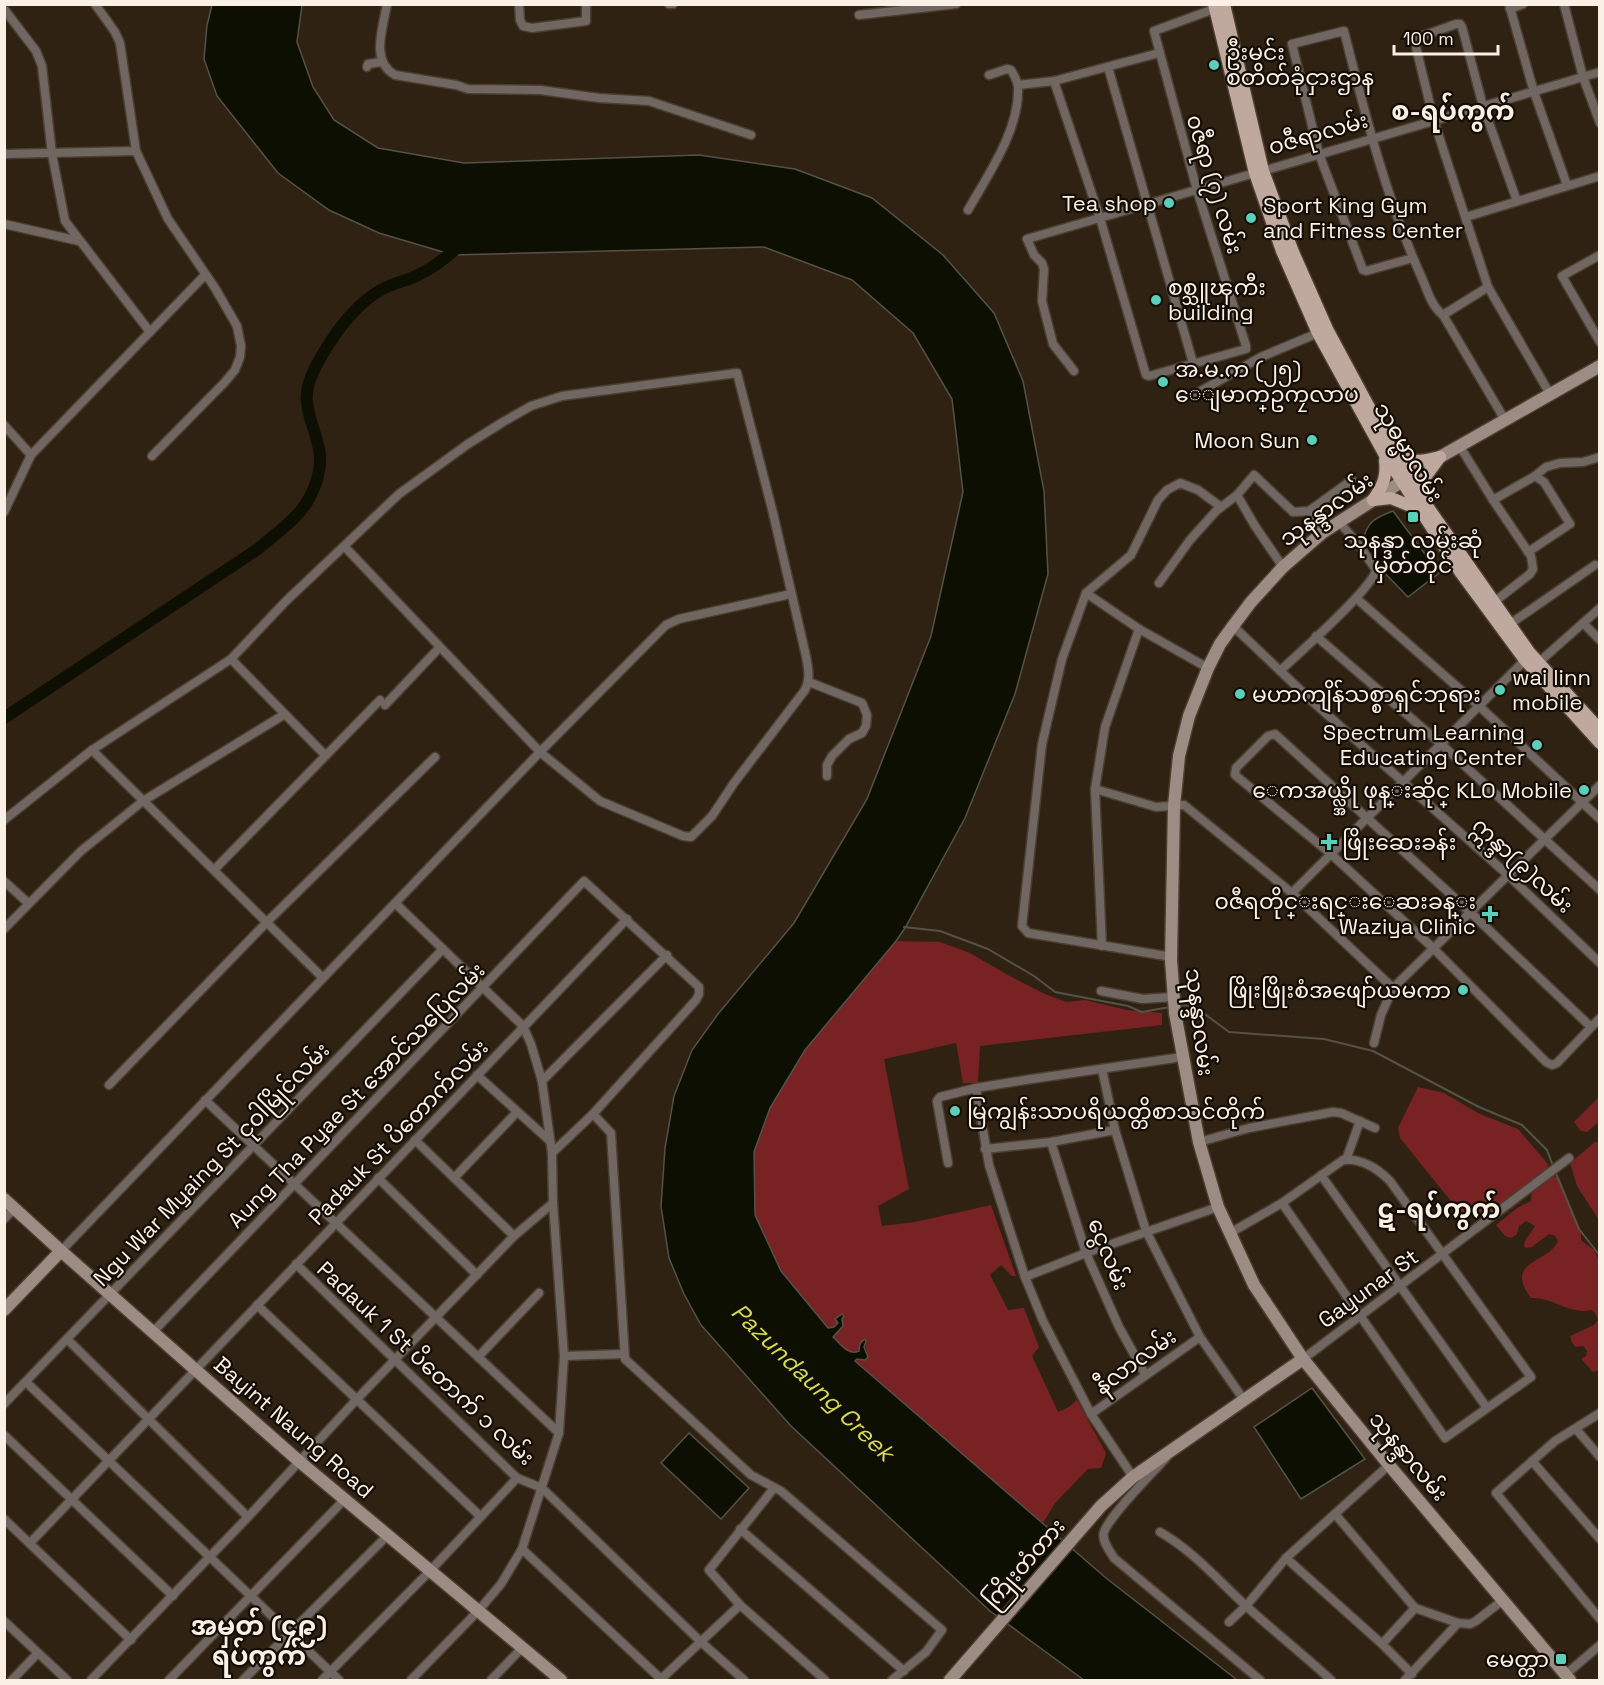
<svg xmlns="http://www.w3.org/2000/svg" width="1604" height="1685" font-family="'Space Grotesk','Noto Sans Myanmar',sans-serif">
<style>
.green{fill:#782223}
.water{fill:#0d0f03;stroke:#545247;stroke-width:1.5}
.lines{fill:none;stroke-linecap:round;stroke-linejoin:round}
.stream{stroke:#545247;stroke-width:2}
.river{stroke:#0d0f03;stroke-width:12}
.street-casing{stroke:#4c3f30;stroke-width:11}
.secondary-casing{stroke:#4c3f30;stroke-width:15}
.primary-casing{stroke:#4c3f30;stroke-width:15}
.street{stroke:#716762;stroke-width:8}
.secondary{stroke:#9d8c84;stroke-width:12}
.primary{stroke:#bfa99f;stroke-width:12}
.poi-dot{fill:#5bcebc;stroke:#130d06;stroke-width:2}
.labels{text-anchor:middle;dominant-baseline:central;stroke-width:4.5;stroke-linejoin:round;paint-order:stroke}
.poi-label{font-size:22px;fill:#faf0e6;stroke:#130d06;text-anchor:start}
.street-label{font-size:22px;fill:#faf0e6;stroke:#130d06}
.water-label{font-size:24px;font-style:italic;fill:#d1dd54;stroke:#130d06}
.quarter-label{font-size:26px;font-weight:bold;fill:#faf0e6;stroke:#130d06}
</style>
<rect width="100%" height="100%" fill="#302212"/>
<!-- green -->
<g class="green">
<path d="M896 941 940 942 970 953 1006 974 1045 994 1066 1002 1085 1000 1127 1010 1162 1013V1025L980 1046 978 1083H963L956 1043 884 1059 909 1189 878 1206 882 1226 915 1222 991 1205 1016 1276H1012L1001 1265 990 1275 1008 1310 1024 1308 1039 1347 1032 1356 1058 1412 1069 1407 1077 1400 1106 1453 1101 1468 1088 1469 1055 1503 1043 1523 854 1361 868 1358 865 1343C852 1361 845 1348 833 1337L843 1326 842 1319 844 1316 834 1327 828 1328 781 1271 755 1215 754 1152 770 1108 805 1050Z"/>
<polygon points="1418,1087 1444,1093 1480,1114 1518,1129 1548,1164 1547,1170 1484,1217 1476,1211 1463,1216 1400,1138 1398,1128"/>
<polygon points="1599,1097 1599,1122 1587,1132 1581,1131 1574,1122"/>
<polygon points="1595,1142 1599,1142 1599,1220 1577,1186 1570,1163"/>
<path d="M1553 1176 1559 1178 1581 1233V1240L1594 1250 1599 1260V1370L1593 1372 1581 1359 1586 1356 1587 1350 1583 1346 1576 1347 1572 1343 1570 1336 1594 1325 1598 1320 1595 1313 1591 1310C1569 1315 1553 1297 1531 1298 1503 1260 1548 1264 1558 1241L1555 1236 1549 1234 1532 1247 1526 1248 1524 1246 1525 1241 1535 1226 1526 1221 1519 1226 1517 1234 1511 1238 1505 1236 1496 1225 1517 1208 1531 1201 1532 1188 1546 1178Z"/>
</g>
<!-- water -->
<g class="water">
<path d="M212 5H302L297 42 313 87 334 120 378 148 464 163 699 155 795 169 872 198 943 255 994 313 1023 381 1044 491 1048 574 1015 694 965 818 905 928 896 941 805 1050 770 1108 754 1152 755 1215 781 1271 828 1328 834 1327 838 1323 835 1319 842 1314 844 1316 842 1319 843 1326 833 1337C841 1344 848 1356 859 1351 859 1345 860 1342 865 1339L866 1341 864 1347 868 1357 865 1360 857 1359 855 1361 1106 1578 1237 1680H1084L990 1611 791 1426 701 1325 684 1294 669 1258 661 1206 665 1148 674 1096 692 1050 718 1014 794 923 867 799 931 636 963 492 952 399 913 333 852 280 764 247 453 255 379 233 329 210 278 173 217 96 204 59 207 25Z"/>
<path d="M1393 511 1439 573 1408 597 1378 566 1362 543C1367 522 1374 518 1393 511Z"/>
<polygon points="1312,1388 1365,1459 1301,1499 1254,1427"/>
<polygon points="689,1433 749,1488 721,1519 661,1463"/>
</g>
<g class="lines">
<!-- stream -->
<g class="stream">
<polyline points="904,927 940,931 988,949 1034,976 1055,992 1128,1006 1142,1012 1170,1007"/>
<polyline points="1179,1005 1194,1006 1229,1032 1324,1039 1373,1051 1479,1107 1522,1125 1547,1150 1553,1166"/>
<polyline points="1555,1171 1579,1229 1600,1256"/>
</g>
<!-- river -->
<path class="river" d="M4 718 258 549C274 535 296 520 307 502 316 487 323 466 319 449 312 416 297 401 316 366 330 340 351 309 376 293 387 285 402 282 414 277 432 269 445 259 459 246V243"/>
<defs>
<g id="street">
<polyline points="95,4 115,32 120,43 136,151 168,219 215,288 237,326 241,346 240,357 235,370 224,383 152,456"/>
<path d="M387 4C383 28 370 61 395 75L456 85 468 89 540 90 599 98 649 101 751 135"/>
<polyline points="519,4 520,20 523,26 532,28 586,21 586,4"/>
<polyline points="669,4 673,4"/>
<polyline points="1509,4 1534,92 1567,185"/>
<polyline points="1564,4 1583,77 1600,123"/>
<polyline points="4,9 36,51 42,66 52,154 65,221 150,332"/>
<polyline points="1510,9 1523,4"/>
<polyline points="859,15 956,4"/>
<polyline points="367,67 368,64 381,62"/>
<polyline points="1108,67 1193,363"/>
<polyline points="1054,81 1100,218 1146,375 1149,376 1246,349 1246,346 1197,190 1154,31 1214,9"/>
<polyline points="1018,85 1054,81 1159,53"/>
<polyline points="4,154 136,151"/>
<polyline points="1263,171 1600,72"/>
<polyline points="1517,201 1483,106 1462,27 1460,24 1456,24 1414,39 1434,121 1488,287 1550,394"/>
<path d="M968 210C988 175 1020 129 1018 87 1018 82 1014 75 1011 70L1007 69 989 75"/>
<polyline points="1466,217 1600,176"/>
<polyline points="4,224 79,241"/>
<polyline points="1600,255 1562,276 1600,342"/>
<path d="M1413 258 1366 271 1363 270 1319 154 1292 44 1344 31C1365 114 1386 198 1421 276 1427 289 1431 306 1443 315L1505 420"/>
<polyline points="1443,315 1488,287"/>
<polyline points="1074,371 1053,344 1042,301 1044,269 1042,263 1034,255 1027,239 1255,173"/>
<polyline points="1192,396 1261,357 1318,333"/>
<polyline points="4,425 31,455"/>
<polyline points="1459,445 1493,500 1531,556 1533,569 1530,574 1494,602"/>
<polyline points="1237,495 1255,526 1283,567"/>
<polyline points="1493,500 1535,476 1546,467 1560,463 1583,462 1600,457"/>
<polyline points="1309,511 1322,533"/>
<polyline points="4,512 31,455 205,275"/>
<polyline points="1528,552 1570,524 1544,482 1535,476"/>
<polyline points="1159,583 1190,540 1216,511 1237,495 1254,475 1293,512 1309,511 1352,480"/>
<polyline points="1086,593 1139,629 1208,668"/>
<polyline points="1356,598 1479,706 1600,819"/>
<polyline points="1583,623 1600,640"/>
<polyline points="1510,624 1595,565"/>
<polyline points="1233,626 1313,702 1508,875 1600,963"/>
<polyline points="1316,636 1441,744 1600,890"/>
<polyline points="231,659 325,755"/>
<polyline points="1538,663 1600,608"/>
<path d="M1280 671C1299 653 1372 589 1376 570L1359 545 1340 523"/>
<polyline points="809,682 862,703 867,715 866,726 862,733 849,739 832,756 827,765 827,776"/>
<polyline points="385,705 439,648"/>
<polyline points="92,750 323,978"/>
<polyline points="1095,789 1156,807 1184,805 1292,893 1393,988"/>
<path d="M4 820 92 750 231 659 286 601 399 494 468 444 503 422 531 406 562 396 737 373 773 513 806 656C808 668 811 678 805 690L734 783 712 816 691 837 683 836 600 801 540 752 344 546"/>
<polyline points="214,870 380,700"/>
<polyline points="4,881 28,903"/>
<polyline points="1292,893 1525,660"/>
<polyline points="395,903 523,1026 531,1044 542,1081 552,1153 553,1203 564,1356 559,1433 522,1549 501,1584 479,1610 411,1680"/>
<polyline points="4,929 81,851 143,801 285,714"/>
<polyline points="1102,946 1095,789 1105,727 1139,629"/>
<polyline points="1172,957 1028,933 1022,926 1042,744 1062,659 1086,593 1131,555 1158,500 1167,490 1180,483 1198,490 1221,507"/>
<polyline points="1101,991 1143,999 1173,997"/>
<polyline points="1591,1027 1470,912 1275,734 1268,736 1236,768 1235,775 1331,854 1433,948 1546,1062 1552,1065 1557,1063 1600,1018"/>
<polyline points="1374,1043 1381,1015 1393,988 1600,785"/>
<polyline points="1102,1069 1115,1130 1146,1231 1200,1337 1244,1400"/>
<polyline points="477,1075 550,1141"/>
<polyline points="542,1081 667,955"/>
<polyline points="109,1085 267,922 435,757"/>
<polyline points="976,1088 989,1165 1025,1277 1043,1321 1091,1414 1133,1477"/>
<polyline points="205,1100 559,1433"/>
<polyline points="593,1114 611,1133 625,1359 751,1475 781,1491 942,1630 926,1652 892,1680"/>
<polyline points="415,1140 514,1236"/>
<polyline points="1051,1142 1086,1253 1119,1327 1145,1374"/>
<polyline points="1199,1142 1249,1128 1333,1112 1341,1113 1375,1128"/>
<polyline points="985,1149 1051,1142 1115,1130"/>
<polyline points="1346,1160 1360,1121"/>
<polyline points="948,1163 937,1101 940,1097 976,1088 1025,1080 1182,1057"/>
<polyline points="1321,1175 1487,1408"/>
<polyline points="378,1178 477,1275"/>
<polyline points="454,1178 517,1112"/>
<polyline points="4,1219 15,1208"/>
<path d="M1230 1233 1282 1203 1343 1160C1361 1158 1378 1169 1390 1181L1531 1377 1445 1438 1282 1203"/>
<polyline points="61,1251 540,752 666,625 679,619 791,594"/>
<polyline points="296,1264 517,1478 542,1488 701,1642 744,1680"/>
<polyline points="1025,1277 1086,1253 1218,1207"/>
<polyline points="257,1305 480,1516"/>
<polyline points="153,1332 584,881 699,987 699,994 696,1000 593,1114 552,1153"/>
<polyline points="67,1339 248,1517"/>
<polyline points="564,1356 623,1354"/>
<polyline points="478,1357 539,1293"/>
<polyline points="1303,1359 1569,1158"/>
<polyline points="26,1382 339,1680"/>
<polyline points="4,1404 443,949"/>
<polyline points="1600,1413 1555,1441 1496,1493 1600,1619"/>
<polyline points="1091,1414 1200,1337"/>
<polyline points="1576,1429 1600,1457"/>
<polyline points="4,1435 173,1596"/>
<path d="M1166 1458C1152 1473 1110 1515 1104 1532 1101 1540 1110 1551 1114 1558L1260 1680"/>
<polyline points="1532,1461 1600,1539"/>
<polyline points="774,1488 709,1570 740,1605 825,1680"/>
<polyline points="1335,1514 1415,1608 1458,1623 1470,1624 1476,1621 1503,1600"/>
<polyline points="4,1519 131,1640"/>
<polyline points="740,1529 904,1671"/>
<path d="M1160 1532C1193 1551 1216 1578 1244 1604 1272 1630 1303 1654 1331 1680"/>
<polyline points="30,1543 627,919"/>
<polyline points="522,1549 662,1680"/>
<polyline points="1286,1558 1382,1644 1412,1674"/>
<polyline points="4,1621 67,1680"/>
<polyline points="1229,1622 1246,1606 1286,1558 1389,1465"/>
<polyline points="1382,1644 1415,1608"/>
<polyline points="1565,1675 1600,1645"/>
<polyline points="12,1680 38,1653"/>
<polyline points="91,1680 248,1517 357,1399 514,1236 553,1203"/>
<polyline points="169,1680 345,1499"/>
<polyline points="243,1680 388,1535"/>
<polyline points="322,1680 430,1571 517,1478"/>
<polyline points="491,1680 522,1648"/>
<polyline points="660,1680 740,1605"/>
<polyline points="1405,1680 1458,1623"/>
</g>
<g id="secondary">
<polyline points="4,1199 61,1251 300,1462 561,1680"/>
<polyline points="4,1310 61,1251"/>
<polyline points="950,1680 1101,1506 1133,1477 1303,1359"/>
<polyline points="1570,1680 1389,1465 1303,1359 1254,1285 1218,1207 1199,1142 1175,1013 1171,960 1174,806 1179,756 1189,716 1208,668 1220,644 1233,626 1251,602 1283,567 1322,533 1440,457 1600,366"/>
</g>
<g id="primary">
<polyline points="1214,4 1255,173 1282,251 1318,333 1385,455 1461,573 1525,660 1600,743"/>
<polyline points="1224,4 1263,171 1293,252 1327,329 1392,450 1427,506 1529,652 1600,730"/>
<path d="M1393 451C1410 464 1420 462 1440 457"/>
<polyline points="1425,499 1423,480 1440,457"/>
<path d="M1373 500C1383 486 1387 477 1385 460"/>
<polyline points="1373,500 1391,498 1418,509"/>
</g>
</defs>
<!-- street casing -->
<use href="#street" class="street-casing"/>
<!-- secondary casing -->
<use href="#secondary" class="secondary-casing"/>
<!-- primary casing -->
<use href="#primary" class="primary-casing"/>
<!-- street -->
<use href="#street" class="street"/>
<!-- secondary -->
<use href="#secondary" class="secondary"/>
<!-- primary -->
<use href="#primary" class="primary"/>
</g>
<!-- markers -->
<g class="poi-dot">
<circle cx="1214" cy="65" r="6"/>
<circle cx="1169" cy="203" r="6"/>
<circle cx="1251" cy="218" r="6"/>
<circle cx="1156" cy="300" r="6"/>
<circle cx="1163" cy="382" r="6"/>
<circle cx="1312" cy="440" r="6"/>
<rect x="1407" y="511" width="12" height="12" rx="3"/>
<circle cx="1500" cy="690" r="6"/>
<circle cx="1240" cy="694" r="6"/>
<circle cx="1537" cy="745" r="6"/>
<circle cx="1584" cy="790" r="6"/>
<path d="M1326 833h6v6h6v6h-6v6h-6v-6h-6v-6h6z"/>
<path d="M1487 905h6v6h6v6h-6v6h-6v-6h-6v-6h6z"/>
<circle cx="1463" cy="990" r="6"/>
<circle cx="955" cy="1111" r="6"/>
<rect x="1555" y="1653" width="12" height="12" rx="3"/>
</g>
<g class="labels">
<!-- poi labels -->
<g class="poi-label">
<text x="1226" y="52">ဦးမင်း<tspan x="1226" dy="25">စတိတ်ခုံငှားဌာန</tspan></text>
<text x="1157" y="203" text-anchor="end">Tea shop</text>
<text x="1263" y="205">Sport King Gym<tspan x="1263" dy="25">and Fitness Center</tspan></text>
<text x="1168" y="287">စစ္သူၾကီး<tspan x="1168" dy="25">building</tspan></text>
<text x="1175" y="369">အ.မ.က (၂၅)<tspan x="1175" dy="25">ေျမာက္ဥကၠလာပ</tspan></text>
<text x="1300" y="440" text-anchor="end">Moon Sun</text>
<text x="1413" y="540" text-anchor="middle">သုနန္ဒာ လမ်းဆုံ<tspan x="1413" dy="25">မှတ်တိုင်</tspan></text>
<text x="1512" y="677">wai linn<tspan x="1512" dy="25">mobile</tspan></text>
<text x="1252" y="694">မဟာကျိန်သစ္စာရှင်ဘုရား</text>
<text x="1525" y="732" text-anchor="end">Spectrum Learning<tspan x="1525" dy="25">Educating Center</tspan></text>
<text x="1572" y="790" text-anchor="end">ေကအယ္လ္အို ဖုန္းဆိုင္ KLO Mobile</text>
<text x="1342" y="842">ဖြိုးဆေးခန်း</text>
<text x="1476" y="901" text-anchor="end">၀ဇီရတိုင္းရင္းေဆးခန္း<tspan x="1476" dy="25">Waziya Clinic</tspan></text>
<text x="1451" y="990" text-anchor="end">ဖြိုးဖြိုးစံအဖျော်ယမကာ</text>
<text x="967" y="1111">မြကျွန်းသာပရိယတ္တိစာသင်တိုက်</text>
<text x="1549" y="1659" text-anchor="end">မေတ္တာ</text>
</g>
<!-- street labels -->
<g class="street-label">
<text transform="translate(1318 133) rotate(-16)">ဝဇီရာလမ်း</text>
<text transform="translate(1215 184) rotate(73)">၀ဇီရာ (၇) လမ်း</text>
<text transform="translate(1409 452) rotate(59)">သုဓမ္မာလမ်း</text>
<text transform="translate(1326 509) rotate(-36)">သုနန္ဒာလမ်း</text>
<text transform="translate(1523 865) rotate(43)">ဣန္ဒာ(၉)လမ်း</text>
<text transform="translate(1200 1022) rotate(83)">သုနန္ဒာလမ်း</text>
<text transform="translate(356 1095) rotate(-46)">Aung Tha Pyae St အောင်သပြေလမ်း</text>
<text transform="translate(398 1132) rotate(-46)">Padauk St ပိတောက်လမ်း</text>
<text transform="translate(211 1164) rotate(-46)">Ngu War Myaing St ငုဝါမြိုင်လမ်း</text>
<text transform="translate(1109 1254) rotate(68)">ငွေလမ်း</text>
<text transform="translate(1368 1288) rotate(-36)">Gayunar St</text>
<text transform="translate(1135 1361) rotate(-36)">နီလာလမ်း</text>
<text transform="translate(426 1363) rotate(43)">Padauk 1 St ပိတောက် ၁ လမ်း</text>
<text transform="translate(294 1427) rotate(41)">Bayint Naung Road</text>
<text transform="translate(1409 1456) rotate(50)">သုနန္ဒာလမ်း</text>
<text transform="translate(1024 1563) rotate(-49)">ကြိုးတံတား</text>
</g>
<!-- water labels -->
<g class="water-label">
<text transform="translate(813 1382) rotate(44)">Pazundaung Creek</text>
</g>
<!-- quarter labels -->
<g class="quarter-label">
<text x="1453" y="111">စ-ရပ်ကွက်</text>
<text x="1439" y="1209">ဋ-ရပ်ကွက်</text>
<text x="259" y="1626">အမှတ် (၄၉)<tspan x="259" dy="30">ရပ်ကွက်</tspan></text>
</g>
</g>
<!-- border -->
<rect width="1604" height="1685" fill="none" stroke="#faf0e6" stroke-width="12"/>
<!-- scale -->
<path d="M1394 45v9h104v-9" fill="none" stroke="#faf0e6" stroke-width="3"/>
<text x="1403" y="45" font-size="18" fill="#faf0e6" stroke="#130d06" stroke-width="4.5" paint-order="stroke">100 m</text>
</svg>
